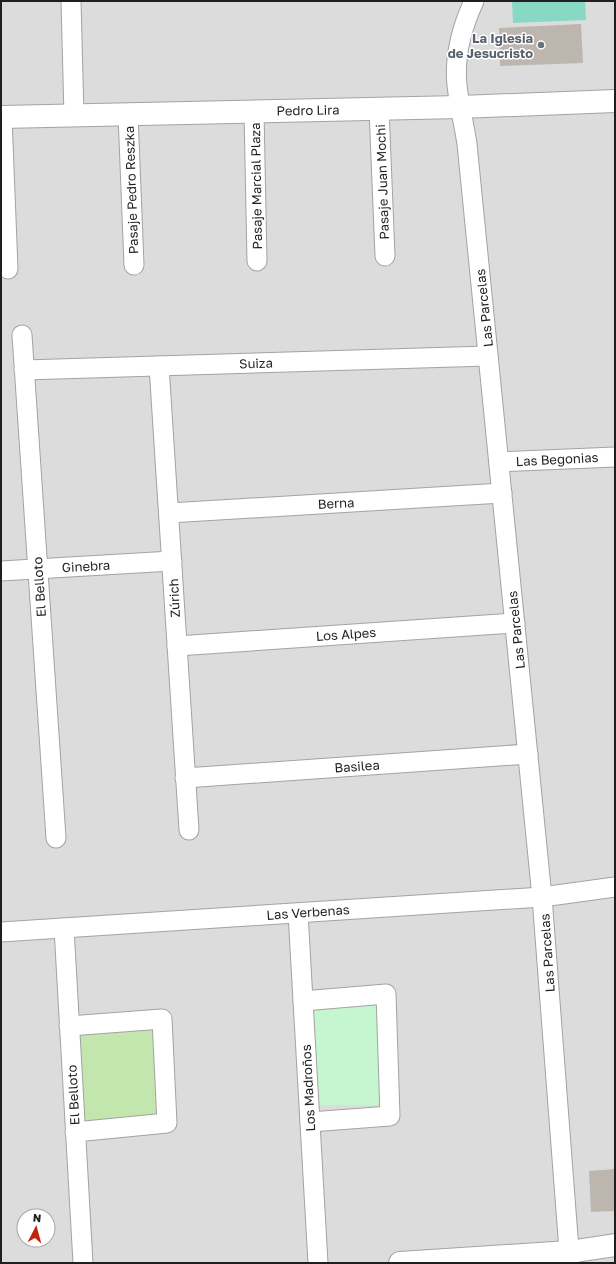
<svg xmlns="http://www.w3.org/2000/svg" width="616" height="1264" font-family="'Golos Text',sans-serif">
<style>
.residential{fill:#dddcdc;fill-rule:evenodd}
.grass{fill:#c3e6af}
.park{fill:#c5f6d0}
.pitch{fill:#88d9c4}
.building{fill:#bcb6af}
.lines{fill:none;stroke-linecap:round;stroke-linejoin:round}
.minor-casing{stroke:#a3a3a3;stroke-width:21}
.tertiary-casing{stroke:#a3a3a3;stroke-width:24}
.minor{stroke:#fff;stroke-width:19}
.tertiary{stroke:#fff;stroke-width:22}
.worship-dot{fill:#6b7280;stroke:#fff;stroke-width:1.5}
.labels{text-anchor:middle;dominant-baseline:central;stroke-width:3;stroke-linejoin:round;paint-order:stroke}
.worship-label{font-size:13px;font-weight:bold;fill:#5b616d;stroke:#fff;text-anchor:end}
.street-label{font-size:13px;fill:#1f1f1f;stroke:#fff}
</style>
<rect width="100%" height="100%" fill="#efede6"/>
<!-- residential -->
<path class="residential" d="M1 1H615V1263H1ZM24 1216H48V1240H24Z"/>
<!-- grass -->
<polygon class="grass" points="153,1026 158,1118 81,1123 77,1031"/>
<!-- park -->
<polygon class="park" points="378,1000 389,1091 378,1105 320,1105 312,1096 312,1005"/>
<!-- pitch -->
<polygon class="pitch" points="512,1 585,1 586,20 513,23"/>
<!-- building -->
<g class="building">
<polygon points="581,24 583,63 500,66 499,28"/>
<polygon points="615,1169 615,1211 591,1212 589,1171"/>
</g>
<g class="lines">
<defs>
<g id="minor">
<polyline points="71,1 74,116"/>
<path d="M474 1C462 27 454 56 457 85 459 105 464 124 467 144L542 897 570 1263"/>
<polyline points="379,108 385,256"/>
<polyline points="254,111 257,261"/>
<polyline points="128,114 134,265"/>
<polyline points="2,117 8,269"/>
<polyline points="22,335 56,838"/>
<polyline points="159,366 189,830"/>
<polyline points="24,370 488,356"/>
<polyline points="499,462 615,457"/>
<polyline points="169,513 502,493"/>
<polyline points="1,571 172,561"/>
<polyline points="177,646 515,623"/>
<polyline points="185,778 528,754"/>
<polyline points="298,913 318,1263"/>
<polyline points="64,928 83,1263"/>
<polyline points="1,932 542,897 615,887"/>
<polyline points="303,1001 386,994 390,1116 310,1122"/>
<polyline points="69,1026 162,1019 167,1123 75,1132"/>
</g>
<g id="tertiary">
<polyline points="1,117 460,107 615,101"/>
<polyline points="400,1263 569,1252 615,1245"/>
</g>
</defs>
<!-- minor casing -->
<use href="#minor" class="minor-casing"/>
<!-- tertiary casing -->
<use href="#tertiary" class="tertiary-casing"/>
<!-- minor -->
<use href="#minor" class="minor"/>
<!-- tertiary -->
<use href="#tertiary" class="tertiary"/>
</g>
<!-- markers -->
<circle class="worship-dot" cx="541" cy="45" r="4"/>
<g class="labels">
<!-- worship labels -->
<g class="worship-label">
<text x="533" y="38">La Iglesia<tspan x="533" dy="15">de Jesucristo</tspan></text>
</g>
<!-- street labels -->
<g class="street-label">
<text transform="translate(308 110) rotate(-1)">Pedro Lira</text>
<text transform="translate(382 182) rotate(-92)">Pasaje Juan Mochi</text>
<text transform="translate(256 186) rotate(-91)">Pasaje Marcial Plaza</text>
<text transform="translate(131 190) rotate(-92)">Pasaje Pedro Reszka</text>
<text transform="translate(484 308) rotate(-96)">Las Parcelas</text>
<text transform="translate(256 363) rotate(-2)">Suiza</text>
<text transform="translate(557 459) rotate(-3)">Las Begonias</text>
<text transform="translate(336 503) rotate(-3)">Berna</text>
<text transform="translate(86 566) rotate(-3)">Ginebra</text>
<text transform="translate(39 587) rotate(-94)">El Belloto</text>
<text transform="translate(174 598) rotate(-93)">Zúrich</text>
<text transform="translate(516 630) rotate(-96)">Las Parcelas</text>
<text transform="translate(346 634) rotate(-4)">Los Alpes</text>
<text transform="translate(357 766) rotate(-4)">Basilea</text>
<text transform="translate(308 912) rotate(-4)">Las Verbenas</text>
<text transform="translate(547 953) rotate(-94)">Las Parcelas</text>
<text transform="translate(308 1088) rotate(-93)">Los Madroños</text>
<text transform="translate(73 1095) rotate(-93)">El Belloto</text>
</g>
</g>
<!-- border -->
<rect width="616" height="1264" fill="none" stroke="#1f1f1f" stroke-width="4"/>
<!-- north arrow -->
<g transform="translate(36 1228) rotate(6)"><circle r="19" fill="#ffffff" stroke="#a5a5a5"/>
<path d="M0-3L7 15L0 10L-7 15Z" fill="#c1240d"/>
<text y="-6" font-size="11" font-weight="bold" text-anchor="middle" fill="#1f1f1f">N</text>
</g>
</svg>
